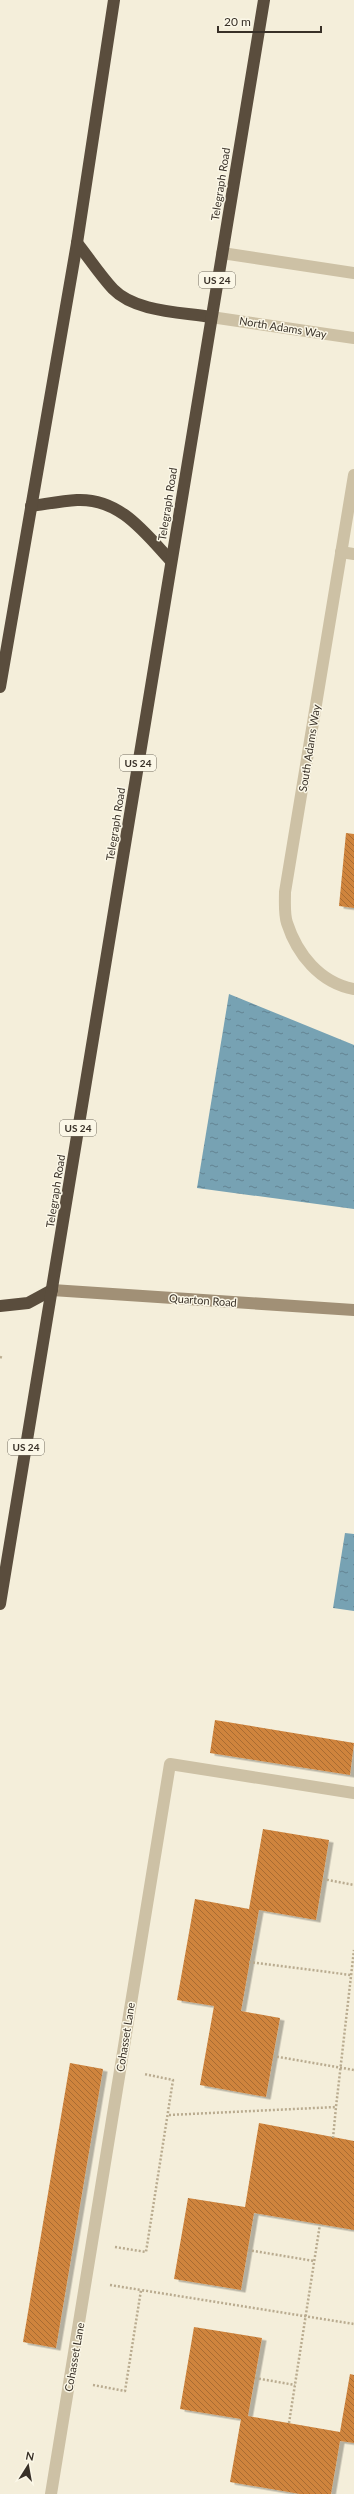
<svg xmlns="http://www.w3.org/2000/svg" width="354" height="2494" font-family="Lato,sans-serif">
<style>
.water{fill:url(#water-ripples)}
.building{fill:url(#building-back-hatch);filter:url(#shadow)}
.lines{fill:none;stroke-linecap:round;stroke-linejoin:round}
.path{stroke:#b9ab8f;stroke-width:2.5;stroke-dasharray:2 2;stroke-linecap:butt}
.lane{stroke:#cdc1a5;stroke-width:12}
.street{stroke:#cdc1a5;stroke-width:12}
.secondary{stroke:#a19076;stroke-width:12}
.highway{stroke:#5a4d3d;stroke-width:12}
.labels{text-anchor:middle;dominant-baseline:central;stroke-width:3;stroke-linejoin:round;paint-order:stroke}
.shield{fill:#fbf7e7;stroke:#726c61;stroke-width:1}
.shield-label{font-size:10px;font-weight:bold;fill:#383027}
.street-label{font-size:11px;fill:#383027;stroke:#fbf7e7}
</style>
<defs>
<pattern id="water-ripples" width="26" height="14" patternUnits="userSpaceOnUse"><rect width="26" height="14" fill="#77a2b3"/><path d="M2 4q2-2 4 0t4 0M15 11q2-2 4 0t4 0" fill="none" stroke="#638492"/></pattern>
<pattern id="building-back-hatch" width="6" height="6" patternUnits="userSpaceOnUse"><rect width="6" height="6" fill="#cf843d"/><path d="M-1 5l2 2M0 0l6 6M5-1l2 2" fill="none" stroke="#a96c33"/></pattern>
<filter id="shadow"><feDropShadow dx="4.5" dy="2.5" stdDeviation="0" flood-color="#0004"/></filter>
</defs>
<rect width="100%" height="100%" fill="#f4eeda"/>
<!-- water -->
<g class="water">
<polygon points="229,994 354,1045 354,1209 197,1188"/>
<polygon points="345,1533 354,1534 354,1611 333,1608"/>
</g>
<!-- building -->
<g class="building">
<polygon points="346,833 354,834 354,908 339,906"/>
<polygon points="215,1720 354,1743 350,1775 210,1753"/>
<polygon points="263,1829 329,1840 316,1920 259,1910 241,2011 280,2018 266,2097 200,2085 214,2006 177,2000 195,1899 249,1909"/>
<polygon points="70,2063 103,2069 56,2348 23,2342"/>
<polygon points="259,2123 354,2141 354,2230 254,2213 241,2290 174,2279 188,2198 245,2207"/>
<polygon points="194,2327 262,2338 248,2416 340,2432 350,2374 354,2375 354,2443 340,2441 331,2494 300,2494 230,2482 241,2419 180,2409"/>
</g>
<g class="lines">
<!-- path -->
<g class="path">
<polyline points="0,1357 3,1358"/>
<polyline points="323,1879 354,1885"/>
<polyline points="249,1962 351,1975"/>
<polyline points="273,2056 354,2070"/>
<polyline points="169,2115 336,2107 354,1950"/>
<polyline points="333,2138 336,2107"/>
<polyline points="115,2247 146,2252 173,2080 144,2074"/>
<polyline points="248,2250 314,2261"/>
<polyline points="110,2285 141,2290"/>
<polyline points="255,2378 295,2385"/>
<polyline points="93,2385 125,2391 141,2290 354,2324"/>
<polyline points="289,2423 320,2224"/>
</g>
<!-- lane -->
<polyline class="lane" points="51,2494 170,1764 354,1793"/>
<!-- street -->
<g class="street">
<polyline points="222,253 354,273"/>
<polyline points="211,317 354,338"/>
<path d="M354 475 285 892C285 902 284 914 287 923 297 954 320 983 354 989"/>
<polyline points="341,552 354,554"/>
</g>
<!-- secondary -->
<polyline class="secondary" points="52,1290 354,1310"/>
<!-- highway -->
<g class="highway">
<path d="M77 243C89 258 100 275 113 289 135 312 181 312 211 317"/>
<path d="M31 506C46 504 62 501 77 500 120 498 145 533 171 561"/>
<polyline points="0,687 77,243 114,0"/>
<polyline points="0,1306 28,1303 52,1290"/>
<polyline points="0,1604 264,0"/>
</g>
</g>
<g class="labels">
<!-- shield labels -->
<g class="shield">
<rect x="199" y="272" width="36" height="16" rx="3"/>
<rect x="120" y="755" width="36" height="16" rx="3"/>
<rect x="60" y="1120" width="36" height="16" rx="3"/>
<rect x="8" y="1439" width="36" height="16" rx="3"/>
</g>
<g class="shield-label">
<text x="217" y="280">US 24</text>
<text x="138" y="763">US 24</text>
<text x="78" y="1128">US 24</text>
<text x="26" y="1447">US 24</text>
</g>
<!-- street labels -->
<g class="street-label">
<text transform="translate(220 184) rotate(-81)">Telegraph Road</text>
<text transform="translate(283 327) rotate(9)">North Adams Way</text>
<text transform="translate(167 504) rotate(-81)">Telegraph Road</text>
<text transform="translate(309 748) rotate(-81)">South Adams Way</text>
<text transform="translate(115 824) rotate(-81)">Telegraph Road</text>
<text transform="translate(55 1191) rotate(-81)">Telegraph Road</text>
<text transform="translate(203 1300) rotate(4)">Quarton Road</text>
<text transform="translate(125 2037) rotate(-81)">Cohasset Lane</text>
<text transform="translate(74 2357) rotate(-80)">Cohasset Lane</text>
</g>
</g>
<!-- north arrow -->
<g transform="translate(28 2466) rotate(11)" stroke="#fbf7e7" stroke-width="3" paint-order="stroke">
<path d="M0-3L7 15L0 10L-7 15Z" fill="#383027"/>
<text y="-6" font-size="11" font-weight="bold" text-anchor="middle" fill="#383027">N</text>
</g>
<!-- scale -->
<path d="M218 26v6h103v-6" fill="none" stroke="#383027" stroke-width="2"/>
<text x="224" y="26" font-size="12" fill="#383027" stroke="#fbf7e7" stroke-width="3" paint-order="stroke">20 m</text>
</svg>
